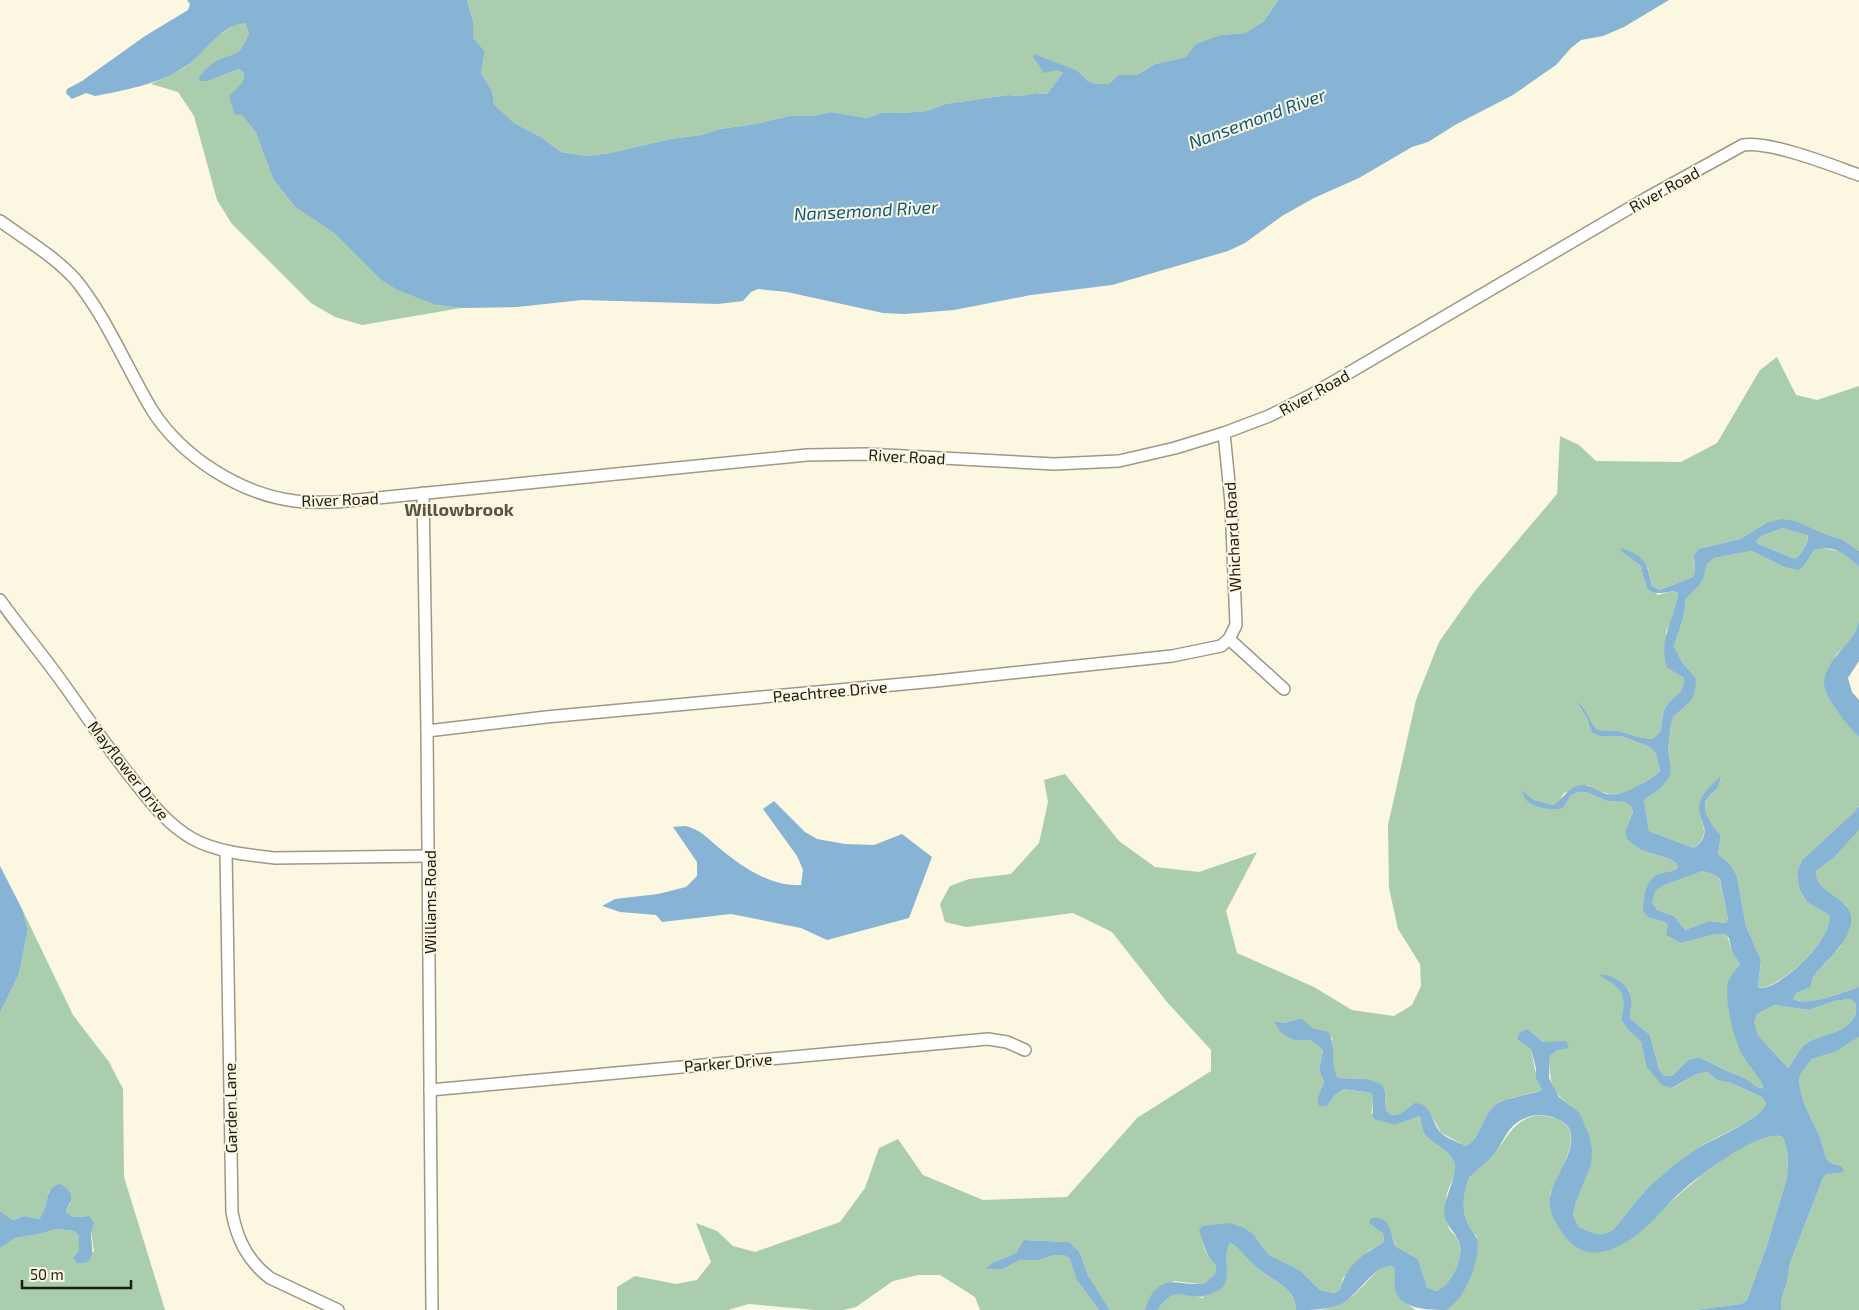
<svg xmlns="http://www.w3.org/2000/svg" width="1859" height="1310" font-family="'Exo 2',sans-serif">
<style>
.green{fill:#aacead}
.water{fill:#87b4d4;fill-rule:evenodd}
.lines{fill:none;stroke-linecap:round;stroke-linejoin:round}
.minor-casing{stroke:#9d9985;stroke-width:14}
.minor{stroke:#fff;stroke-width:11}
.labels{text-anchor:middle;dominant-baseline:central;stroke-width:4;stroke-linejoin:round;paint-order:stroke}
.street-label{font-size:16px;fill:#1c1b13;stroke:#fbf7e1}
.water-label{font-size:18px;font-style:italic;fill:#0c5882;stroke:#fbf7e1}
.neighbourhood-label{font-size:18px;font-weight:bold;fill:#575442;stroke:#fbf7e1}
</style>
<rect width="100%" height="100%" fill="#fbf7e1"/>
<!-- green -->
<g class="green">
<polygon points="467,0 1300,0 1278,0 1264,21 1245,33 1221,35 1186,57 1155,64 1137,75 1118,75 1109,84 1096,84 1088,81 1078,71 1057,70 1063,73 1047,94 1035,93 1022,96 1008,95 945,104 927,111 900,113 881,113 867,118 832,112 812,116 789,116 755,124 720,129 701,135 670,139 610,153 587,156 561,152 541,137 514,123 494,104 492,91 481,73 485,51 473,38 473,21"/>
<path d="M237 23H245L249 33C239 56 235 55 213 63L208 81 239 69 244 73 241 114 256 133 273 179 295 207 334 233 381 280 436 305 461 308 362 325 335 317 311 303 232 224 217 200 194 116 178 92 151 84 184 68 218 36Z"/>
<path d="M1777 357 1796 395 1817 400 1859 386V551L1843 540 1820 532 1766 523 1740 539 1698 549 1694 555 1695 571 1693 577 1660 590 1652 586 1648 568 1622 552 1641 566 1645 584 1658 595 1673 591 1678 593 1675 612 1666 632 1667 668 1684 678C1683 699 1672 695 1665 708 1662 714 1662 725 1660 732L1652 739 1638 737 1619 731 1598 730C1589 721 1588 709 1577 704L1586 716 1592 733 1600 736H1621L1650 747 1656 752 1660 771C1648 781 1622 798 1606 793 1600 792 1594 788 1588 785L1564 793 1558 802 1553 805 1534 800 1523 791 1526 800 1563 808 1571 795 1579 792H1586L1607 801 1627 802 1631 806 1633 812 1625 831 1641 850 1670 859 1677 864 1678 867C1671 874 1660 873 1652 879L1649 918 1665 922 1681 943 1716 934H1724L1728 938 1732 952 1740 964 1730 978 1765 1090 1757 1087 1745 1078 1729 1072 1699 1057 1688 1060 1672 1076H1664L1659 1069 1650 1035 1630 1018 1631 998 1629 990 1600 975C1623 989 1627 993 1621 1019L1627 1029 1641 1042 1646 1066 1673 1088 1697 1074 1707 1072 1717 1080 1731 1083 1762 1097 1766 1103C1759 1120 1720 1135 1703 1145 1685 1157 1667 1170 1651 1185 1637 1198 1626 1215 1613 1230 1600 1237 1592 1233 1579 1227L1573 1215 1576 1202 1579 1112C1553 1093 1549 1089 1550 1056L1558 1050 1543 1042 1528 1029C1531 1049 1534 1073 1542 1090 1532 1093 1503 1099 1496 1104 1482 1115 1481 1139 1466 1146L1441 1133 1428 1109 1414 1103 1400 1114 1391 1115 1386 1110 1385 1092 1366 1079 1338 1078 1334 1070 1332 1038 1311 1028 1300 1018 1284 1023 1275 1021 1295 1040H1310L1323 1050 1319 1070 1324 1082 1317 1099 1327 1106 1335 1095 1344 1089 1371 1093 1374 1098 1371 1113 1395 1125 1420 1116C1421 1123 1422 1132 1427 1137 1435 1146 1447 1148 1453 1160 1460 1173 1446 1187 1446 1200 1445 1208 1446 1224 1450 1230 1453 1234 1458 1238 1459 1243 1465 1258 1451 1285 1436 1291L1427 1287 1418 1259 1395 1246 1389 1226 1383 1233 1384 1242 1368 1251 1343 1278 1340 1290 1334 1293 1320 1290 1301 1271 1268 1254 1254 1235 1203 1240C1204 1251 1207 1257 1216 1265L1215 1274 1208 1281 1200 1284 1174 1281 1152 1294 1144 1310H1110L1088 1275 1079 1251 1069 1242 1025 1240 1016 1253 994 1262 1003 1269 1020 1260H1039L1054 1255H1064L1070 1259 1076 1279 1099 1310H980L975 1297 940 1275H918L893 1281 856 1307 843 1310H815L749 1304 728 1310H617V1287L635 1276 676 1284 697 1280 711 1262 696 1223 717 1231 733 1246 755 1252 840 1222 865 1188 879 1148 898 1139 923 1175 983 1200 1067 1197 1137 1118 1211 1071V1050L1167 1002 1112 932 1073 913 966 927 945 922 940 904 950 886 969 879 1011 874 1039 843 1048 802 1044 780 1065 774 1119 841 1155 867 1199 872 1257 852 1226 911 1237 953 1314 987 1352 1010 1394 1016 1412 1005 1421 986 1420 964 1398 929 1389 888 1388 825 1416 700 1439 642 1475 591 1557 494 1560 436 1579 445 1596 461 1681 462 1717 443 1760 370Z"/>
<path d="M1783 528 1808 534C1809 543 1801 554 1795 559L1759 544 1756 541 1761 536Z"/>
<path d="M1822 548 1843 552 1859 567V625L1851 640 1836 655 1824 685 1831 700 1859 737V806L1853 813 1802 860 1797 872 1799 889 1807 902 1829 915C1835 938 1780 989 1758 988L1761 960 1746 926 1737 876 1730 864 1718 854 1721 836C1714 827 1700 812 1707 800 1713 788 1718 795 1721 777L1699 812C1704 829 1709 835 1694 848L1649 831 1644 800 1660 789 1671 767 1668 750 1671 723 1674 716 1690 702 1696 678 1682 662 1674 646 1683 619 1686 599 1700 585 1704 577 1707 564 1714 558 1752 551 1782 566H1804L1814 550Z"/>
<path d="M1859 830V987C1840 992 1812 1007 1793 999L1795 993 1811 987 1814 975 1841 946 1847 906C1835 897 1815 888 1816 871L1835 857Z"/>
<polygon points="1703,871 1717,876 1720,881 1728,919 1726,923 1709,921 1685,930 1674,916 1657,910 1651,904 1655,892 1662,886"/>
<polygon points="22,909 73,1015 109,1062 123,1089 124,1177 165,1310 0,1310 0,1248 14,1238 40,1234 56,1229 74,1231 79,1236 79,1251 94,1252 89,1216 74,1217 67,1213 66,1209 71,1203 49,1191 44,1212 39,1219 24,1216 13,1220 0,1211 0,1013 19,974 28,929"/>
<path d="M1849 999C1855 1001 1857 1005 1856 1011 1853 1032 1822 1034 1808 1042 1800 1047 1793 1061 1788 1068L1758 1035 1753 1022 1757 1014 1775 1005 1809 1010 1835 1001Z"/>
<polygon points="1859,1037 1859,1310 1781,1310 1781,1301 1787,1282 1790,1263 1823,1178 1827,1174 1841,1173 1841,1166 1831,1163 1826,1158 1820,1137 1804,1103 1799,1083 1800,1075 1812,1059 1835,1052"/>
<path d="M1539 1115C1548 1117 1558 1117 1565 1124 1582 1137 1557 1178 1550 1194L1567 1239 1635 1236C1660 1212 1748 1124 1783 1137L1788 1155 1787 1177 1768 1242 1747 1300 1741 1304 1694 1310H1447L1477 1237C1474 1233 1471 1229 1468 1225 1462 1213 1462 1190 1469 1179 1474 1169 1487 1163 1494 1154 1509 1136 1513 1119 1539 1115Z"/>
<path d="M1229 1243 1234 1245C1242 1252 1249 1261 1257 1268 1271 1280 1296 1287 1296 1310H1158C1172 1288 1180 1294 1202 1298L1227 1276 1226 1248Z"/>
<path d="M1385 1266H1391L1395 1269C1395 1295 1395 1295 1416 1310H1321C1335 1306 1348 1302 1359 1290 1368 1281 1374 1272 1385 1266Z"/>
</g>
<!-- water -->
<g class="water">
<path d="M187 0H467L473 21V38L485 51 481 73 492 91 494 104 514 123 541 137 561 152 587 156 610 153 670 139 701 135 720 129 755 124 789 116H812L832 112 867 118 881 113H900L927 111 945 104 1008 95 1022 96 1035 93 1047 94 1063 73 1057 70 1044 73 1033 57 1034 54 1078 71 1088 81 1096 84H1109L1118 75H1137L1155 64 1186 57 1196 44 1221 35 1245 33 1264 21 1278 0H1669L1624 27 1603 36 1581 40 1571 48 1556 65 1513 95 1455 125 1428 142 1412 147 1359 178 1314 198 1282 216 1245 243 1228 251 1112 285 1031 295 954 310 905 314 883 313 787 292 758 289 751 292 743 301 718 304 582 300 517 307 461 308 436 305 398 290 381 280 334 233 295 207 273 179 256 133 241 114 235 115 229 96 243 82 244 73 239 69 208 81H201L198 78C203 73 208 66 213 63 236 50 236 62 249 33L245 23C221 24 203 56 183 68 156 85 125 90 95 96L86 93 72 99 66 93 67 89 82 81 145 36 188 10 190 4Z"/>
<path d="M1781 519 1795 521 1820 532 1843 540 1859 551V567C1845 554 1835 544 1814 550L1804 566 1798 570 1782 566 1752 551 1714 558 1707 564 1704 577 1700 585 1686 599 1683 619 1674 646 1682 662 1696 678 1695 692 1690 702 1674 716 1671 723 1668 750 1671 767 1670 776 1660 789 1644 800 1649 831 1694 848C1719 829 1690 819 1702 797 1706 789 1715 782 1721 776 1718 795 1715 787 1707 799 1700 812 1714 827 1721 836L1718 854 1730 864 1737 876 1746 926 1761 960 1758 988C1780 991 1835 937 1829 915L1807 902 1799 889 1797 872 1802 860 1853 813 1859 806V830L1835 857 1816 871C1815 896 1854 896 1851 922 1849 939 1835 953 1824 964 1821 968 1816 972 1814 976 1812 979 1812 984 1811 987L1796 993 1793 999C1810 1007 1842 992 1859 987V1037L1835 1052 1812 1059 1800 1075 1799 1083 1804 1103 1820 1137 1826 1158 1831 1163 1841 1166 1844 1170 1841 1173 1827 1174 1823 1178 1790 1263 1787 1282 1781 1301V1310H1694L1741 1304 1747 1300 1768 1242 1787 1177 1788 1155 1783 1137C1760 1128 1701 1175 1683 1190 1666 1205 1652 1224 1634 1237 1618 1248 1596 1259 1578 1248 1569 1243 1563 1234 1558 1226 1533 1190 1574 1169 1571 1134 1570 1121 1550 1115 1538 1115 1530 1115 1520 1120 1514 1125 1506 1132 1501 1145 1495 1153 1488 1162 1478 1168 1470 1177 1468 1180 1466 1186 1465 1191 1463 1200 1463 1215 1468 1224 1470 1229 1474 1232 1476 1237 1483 1252 1469 1284 1460 1297 1456 1302 1451 1306 1447 1310 1429 1310 1401 1310 1395 1290 1394 1284 1395 1276 1395 1269L1391 1266C1374 1265 1359 1294 1343 1303 1329 1310 1311 1310 1296 1310 1296 1287 1271 1280 1257 1268 1249 1261 1242 1252 1234 1245L1230 1243C1221 1256 1233 1275 1222 1288 1220 1290 1215 1292 1212 1293 1187 1306 1178 1279 1158 1310H1144C1148 1303 1150 1294 1156 1289 1169 1277 1183 1285 1198 1284 1205 1284 1210 1279 1215 1274L1216 1265C1203 1254 1206 1245 1199 1231L1202 1226 1230 1223 1244 1228 1254 1235 1268 1254 1301 1271 1320 1290 1334 1293 1340 1290C1346 1265 1363 1254 1384 1242L1383 1233 1369 1223 1371 1218C1391 1215 1390 1231 1395 1246L1418 1259 1427 1287 1436 1291C1451 1285 1465 1258 1459 1242 1455 1231 1445 1226 1444 1212 1444 1197 1460 1172 1453 1160 1447 1148 1435 1146 1427 1137 1422 1132 1421 1123 1420 1116L1395 1125 1374 1119C1370 1110 1376 1102 1371 1093L1344 1089 1335 1095 1327 1106H1319L1317 1099 1324 1082 1319 1070 1323 1050 1310 1040H1295L1287 1037 1280 1031 1274 1021 1284 1023 1301 1018 1312 1028 1328 1032C1337 1046 1330 1063 1338 1078L1366 1079 1381 1084 1385 1092 1386 1110 1391 1115 1400 1114 1414 1103C1434 1104 1430 1121 1441 1133 1447 1139 1459 1142 1466 1146 1481 1139 1482 1115 1496 1104 1503 1099 1532 1094 1542 1090L1536 1078V1069L1531 1049 1517 1039 1520 1032 1528 1029 1543 1042 1566 1041 1569 1048 1558 1050 1550 1056 1549 1078 1559 1097 1579 1112 1589 1135 1592 1149 1591 1164 1576 1202 1573 1215 1579 1227C1592 1233 1600 1237 1613 1230 1626 1215 1637 1198 1651 1185 1667 1170 1687 1154 1707 1143 1722 1135 1760 1119 1766 1103L1762 1097 1731 1083 1717 1080 1707 1072 1697 1074 1672 1088 1662 1085 1646 1066 1641 1042 1627 1029 1621 1019C1627 992 1622 989 1599 975 1611 973 1629 985 1631 997 1632 1004 1630 1012 1630 1018L1650 1035 1659 1069 1664 1076H1672L1688 1060 1699 1057 1729 1072 1745 1078 1757 1087 1764 1089C1761 1077 1750 1068 1743 1056 1734 1041 1726 1005 1727 988 1727 979 1735 971 1740 964L1732 952 1729 938 1724 934H1716L1681 943 1666 935 1668 926 1665 922 1649 918 1643 911C1644 896 1645 877 1662 873 1668 872 1673 872 1678 867L1677 864 1670 859 1641 850 1627 839 1625 831 1633 812 1631 806 1626 802 1607 801 1586 792H1579L1571 795 1563 808C1554 811 1535 808 1527 801 1524 798 1523 793 1522 790L1534 800 1553 805C1562 800 1566 790 1577 786 1589 782 1596 791 1607 794 1622 797 1649 781 1660 771L1656 753 1650 747 1621 736H1600L1592 733 1586 716 1576 702C1589 710 1588 720 1598 730L1619 731 1638 737 1652 739 1660 732C1662 725 1662 714 1665 708 1672 695 1683 698 1684 678L1667 668C1658 638 1674 622 1678 593L1673 591C1647 597 1646 590 1641 566L1622 552 1621 548C1645 556 1647 562 1652 586L1660 590 1693 577 1695 571 1694 555 1698 549 1740 539 1766 523ZM1783 528 1808 535C1809 543 1801 554 1795 559L1759 544 1756 541 1761 536ZM1703 871 1717 876 1720 880 1728 919 1726 923 1709 921 1685 930 1674 916 1657 910 1652 903 1655 892 1662 886ZM1849 999C1855 1001 1857 1005 1856 1011 1853 1032 1822 1034 1808 1042 1800 1047 1794 1060 1788 1068L1758 1035 1754 1022 1757 1014 1775 1005 1809 1010 1835 1001Z"/>
<path d="M1859 621V661L1848 678 1852 692 1859 700V737C1848 726 1827 700 1824 685 1823 676 1832 660 1838 654 1846 644 1857 635 1859 621Z"/>
<path d="M774 801 805 832 817 839 845 844 874 845 902 834 932 857 909 918 827 940 801 928 731 914 662 922 656 915 620 912 602 906 615 899 658 894 686 887 697 876V862L673 827C678 827 684 825 689 827 700 830 709 839 718 847 741 866 770 887 801 885L803 870 797 856 763 809Z"/>
<polygon points="0,866 22,909 28,929 19,974 0,1013"/>
<path d="M60 1184C72 1190 75 1199 66 1209L67 1213 74 1217 89 1216 94 1223C93 1227 91 1232 91 1236 92 1248 97 1265 77 1263L73 1258 79 1251V1236L74 1231 56 1229 40 1234 15 1238 0 1248V1211L13 1220 24 1216 39 1219C51 1205 42 1189 60 1184Z"/>
<polygon points="1024,1240 1069,1242 1079,1251 1088,1275 1110,1310 1099,1310 1076,1279 1070,1259 1064,1255 1054,1255 1039,1260 1020,1260 1003,1269 985,1269 994,1262 1016,1253"/>
</g>
<g class="lines">
<defs>
<g id="minor">
<path d="M0 221C25 239 54 256 75 279 107 318 126 367 152 410 182 457 240 494 295 501 309 503 323 502 337 502L807 455 866 454 1054 464 1119 461 1175 448 1224 433 1269 416 1311 395 1645 199 1743 145C1771 141 1831 165 1859 175"/>
<polyline points="423,493 427,731 432,1310"/>
<path d="M0 600C20 628 42 654 62 682 86 715 108 749 134 781 151 803 168 825 193 839 217 852 248 855 275 858L429 856"/>
<polyline points="1229,639 1284,689"/>
<polyline points="427,731 546,717 936,681 1172,656 1221,646 1229,639 1236,625 1231,503 1224,433"/>
<path d="M226 851 232 1212C237 1240 248 1261 270 1278L338 1310"/>
<polyline points="430,1090 988,1039 1007,1042 1025,1050"/>
</g>
</defs>
<!-- minor casing -->
<use href="#minor" class="minor-casing"/>
<!-- minor -->
<use href="#minor" class="minor"/>
</g>
<g class="labels">
<!-- street labels -->
<g class="street-label">
<text transform="translate(1664 189) rotate(-29)">River Road</text>
<text transform="translate(1314 392) rotate(-29)">River Road</text>
<text transform="translate(907 456) rotate(3)">River Road</text>
<text transform="translate(340 499) rotate(-2)">River Road</text>
<text transform="translate(1232 537) rotate(-93)">Whichard Road</text>
<text transform="translate(830 691) rotate(-5)">Peachtree Drive</text>
<text transform="translate(129 770) rotate(52)">Mayflower Drive</text>
<text transform="translate(429 902) rotate(-90)">Williams Road</text>
<text transform="translate(728 1062) rotate(-5)">Parker Drive</text>
<text transform="translate(230 1108) rotate(-91)">Garden Lane</text>
</g>
<!-- water labels -->
<g class="water-label">
<text transform="translate(1257 118) rotate(-20)">Nansemond River</text>
<text transform="translate(866 210) rotate(-3)">Nansemond River</text>
</g>
<!-- neighbourhood labels -->
<g class="neighbourhood-label">
<text x="459" y="509">Willowbrook</text>
</g>
</g>
<!-- scale -->
<path d="M22 1280v8h109v-8" fill="none" stroke="#1c1b13" stroke-width="2.5"/>
<text x="30" y="1280" font-size="15" fill="#1c1b13" stroke="#fbf7e1" stroke-width="4" paint-order="stroke">50 m</text>
</svg>
